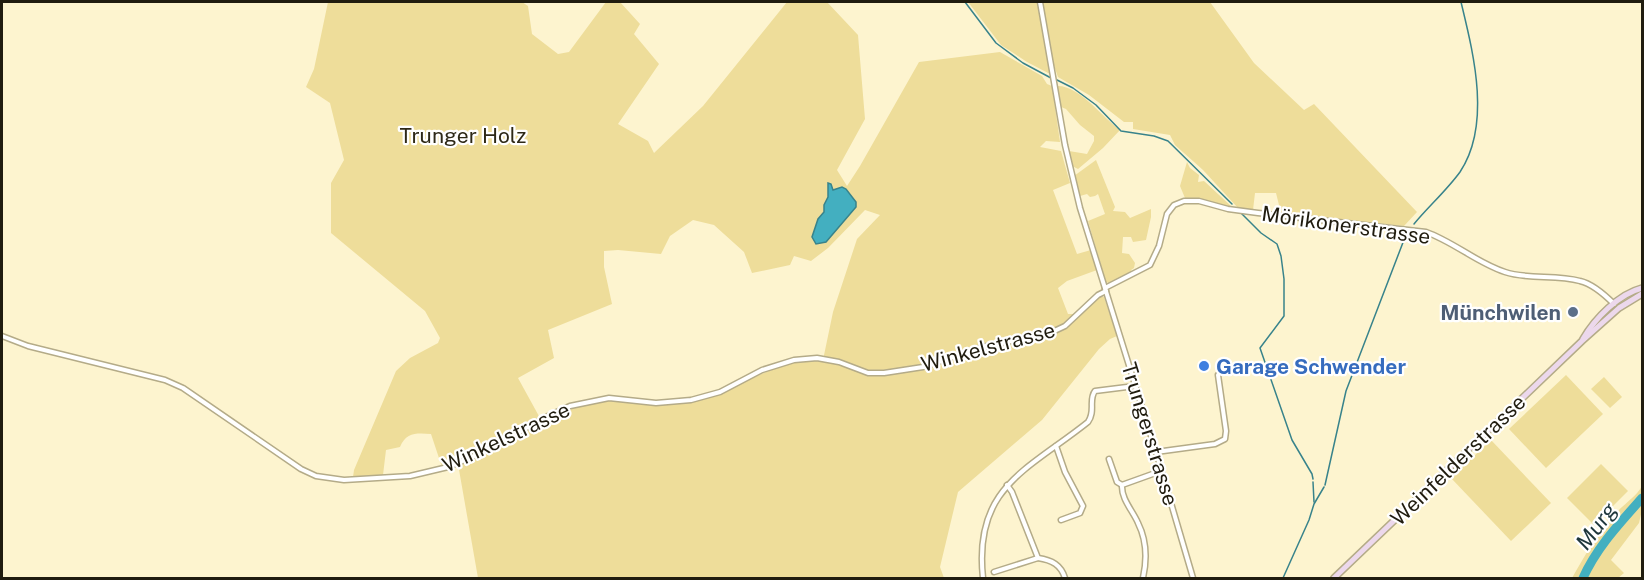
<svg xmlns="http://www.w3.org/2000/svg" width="1644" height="580" font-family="'Public Sans',sans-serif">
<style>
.green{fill:#eedd9a;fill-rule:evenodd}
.water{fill:#43afc0;stroke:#38838b;stroke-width:1.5}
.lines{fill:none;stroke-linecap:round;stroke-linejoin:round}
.stream{stroke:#38838b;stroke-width:1.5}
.river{stroke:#43afc0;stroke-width:9}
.minor-casing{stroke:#b4ab88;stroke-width:7}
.secondary-casing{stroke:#b4ab88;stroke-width:8}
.minor{stroke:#fff;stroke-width:4}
.secondary{stroke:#ecd8ec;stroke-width:5}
.service-dot{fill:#5c6f8a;stroke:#fff;stroke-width:2}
.shop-dot{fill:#3f7fe0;stroke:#fff;stroke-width:2}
.labels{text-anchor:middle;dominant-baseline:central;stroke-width:4.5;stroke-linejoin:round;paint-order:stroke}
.park-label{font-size:21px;fill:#2e2917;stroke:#fff}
.street-label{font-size:21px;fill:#201c0f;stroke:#fff}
.service-label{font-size:21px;font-weight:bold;fill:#4e5e75;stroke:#fff;text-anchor:end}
.shop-label{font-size:21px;font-weight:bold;fill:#366cbe;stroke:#fff;text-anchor:start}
.water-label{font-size:22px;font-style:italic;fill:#1e363b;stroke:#fff}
</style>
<rect width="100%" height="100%" fill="#fdf4cf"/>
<!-- green -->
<g class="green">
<path d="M328 2H522L528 6 532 34 558 54 569 52 606 2H620L640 24 634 34 659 64 618 124 648 141 654 153 703 106 787 2H827L858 35 865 119 837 170 847 186 860 166 919 62 1000 52 1042 76 1047 84 1052 86 1060 142 1046 141 1040 147 1061 151 1070 183 1053 190 1077 254 1091 250 1097 270 1067 281 1058 288 1068 314H1073L1076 319 1097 297H1104L1117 336 1110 339 1099 349 1042 420 958 492 940 567 944 578H478L458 464C500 443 552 408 599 401 634 396 666 409 703 399 744 387 777 358 823 360L833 312 857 239 880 215 865 210 828 248 811 261 794 256 790 265 752 273 744 252 714 225 693 220 670 236 661 254 618 250 604 251V267L612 304 548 330 554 358 518 378 540 418 474 454 442 467 431 434C417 433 406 432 400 447L386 450 383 475 353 477 354 470 396 371 410 358 438 343 440 338 425 311 331 233V183L344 160 330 103 306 87 314 69ZM840 188 854 210 842 221 826 242 812 237 818 219 824 212 832 190Z"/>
<polygon points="968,2 1037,2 1050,74 1027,62 1001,45"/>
<polygon points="1042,2 1210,2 1254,63 1304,110 1314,104 1417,212 1404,226 1281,213 1276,193 1255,193 1253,210 1238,208 1203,170 1175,145 1170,135 1133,129 1133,122 1124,122 1089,95 1058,77 1052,60"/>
<path d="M1057 86C1079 85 1103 118 1120 130L1103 148 1078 169 1072 166 1069 151 1087 154 1094 141V136L1080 125 1066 109 1061 107Z"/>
<polygon points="1096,160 1115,207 1113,211 1125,212 1130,218 1151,209 1151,217 1146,240 1133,242 1131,237 1123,237 1122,253 1129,254 1135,263 1134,268 1131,270 1133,273 1111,284 1106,282 1088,221 1105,214 1098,194 1095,196 1090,197 1087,194 1080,196 1074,176"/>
<polygon points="1187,162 1190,168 1199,175 1198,182 1204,181 1232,207 1185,198 1180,186"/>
<polygon points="1566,375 1603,414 1546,468 1509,429"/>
<polygon points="1604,377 1622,397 1610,408 1591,389"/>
<polygon points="1491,440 1551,503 1511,541 1451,478"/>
<polygon points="1601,464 1628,491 1594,525 1567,498"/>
<path d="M1642 486V510L1639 523 1611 560 1624 573 1618 578H1572C1585 555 1598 533 1616 513 1625 503 1636 497 1642 486Z"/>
</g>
<!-- water -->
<polygon class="water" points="828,183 831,184 833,190 842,187 846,189 856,202 856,207 826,242 816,244 812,237 818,219 824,212 824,205 828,197"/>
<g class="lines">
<!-- stream -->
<g class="stream">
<polyline points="965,2 996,43 1023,63 1051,78"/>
<polyline points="1057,80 1073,88 1096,105 1121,131 1154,136 1168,141 1232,204"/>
<polyline points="1241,213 1261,233 1277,244 1281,256 1284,279 1284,316 1260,348 1292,440 1312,474 1313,479"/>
<path d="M1414 224C1428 207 1447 190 1460 172 1492 124 1473 52 1461 2"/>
<polyline points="1313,482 1314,502"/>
<polyline points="1325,485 1346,391 1407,232"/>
<polyline points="1283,578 1309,520 1314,504 1324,487"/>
</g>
<!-- river -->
<path class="river" d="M1583 578C1597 547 1619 524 1642 498"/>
<defs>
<g id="minor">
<polyline points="1040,2 1065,145 1080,208 1156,452 1193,578"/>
<path d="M1105 288 1150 265 1159 246 1167 214 1174 205 1184 201H1199L1228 209 1258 213 1426 232C1454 242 1477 263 1505 272 1529 280 1556 274 1580 281 1593 284 1605 295 1614 304"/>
<polyline points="2,336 28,346 165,380 183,388 301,469 316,476 344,480 410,476 448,467 479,454 548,416 570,406 609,398 656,403 691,400 720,392 762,370 794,360 817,358 839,362 868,373 884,373 923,367 982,347 1050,333 1065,326 1098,295 1106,291"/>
<polyline points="1056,446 1065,472 1083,506 1080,513 1061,520"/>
<polyline points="1156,452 1215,444 1225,439 1226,431 1218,375"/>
<polyline points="1109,459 1117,482 1122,485"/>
<path d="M1007 485 1012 492 1038 558C1052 560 1061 565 1065 578"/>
<polyline points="994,572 1038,558"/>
<path d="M983 578C973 487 1028 470 1088 422 1096 411 1088 400 1095 391L1135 386"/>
<path d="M1143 578C1147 560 1147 541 1138 523 1133 511 1121 499 1122 485L1161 471"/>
</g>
<g id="secondary">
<path d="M1583 339C1595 318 1619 294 1642 288"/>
<polyline points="1334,578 1582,341 1619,308 1642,294"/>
</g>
</defs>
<!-- minor casing -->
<use href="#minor" class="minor-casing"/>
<!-- secondary casing -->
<use href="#secondary" class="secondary-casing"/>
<!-- minor -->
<use href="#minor" class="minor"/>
<!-- secondary -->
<use href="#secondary" class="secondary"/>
</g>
<!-- markers -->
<circle class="service-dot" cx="1573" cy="312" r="6"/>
<circle class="shop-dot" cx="1204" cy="366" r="6"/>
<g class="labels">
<!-- park labels -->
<g class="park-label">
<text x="463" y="135">Trunger Holz</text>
</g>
<!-- street labels -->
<g class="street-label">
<text transform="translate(1346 225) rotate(8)">Mörikonerstrasse</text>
<text transform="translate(988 347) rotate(-15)">Winkelstrasse</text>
<text transform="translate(1150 434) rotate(73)">Trungerstrasse</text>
<text transform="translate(506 437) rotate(-25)">Winkelstrasse</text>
<text transform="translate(1458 460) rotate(-44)">Weinfelderstrasse</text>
</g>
<!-- service labels -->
<g class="service-label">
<text x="1561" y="312">Münchwilen</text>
</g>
<!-- shop labels -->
<g class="shop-label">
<text x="1216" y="366">Garage Schwender</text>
</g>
<!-- water labels -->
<g class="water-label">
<text transform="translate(1596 526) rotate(-53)">Murg</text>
</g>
</g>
<!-- border -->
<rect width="1644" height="580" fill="none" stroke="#201c0f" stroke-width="6"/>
</svg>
